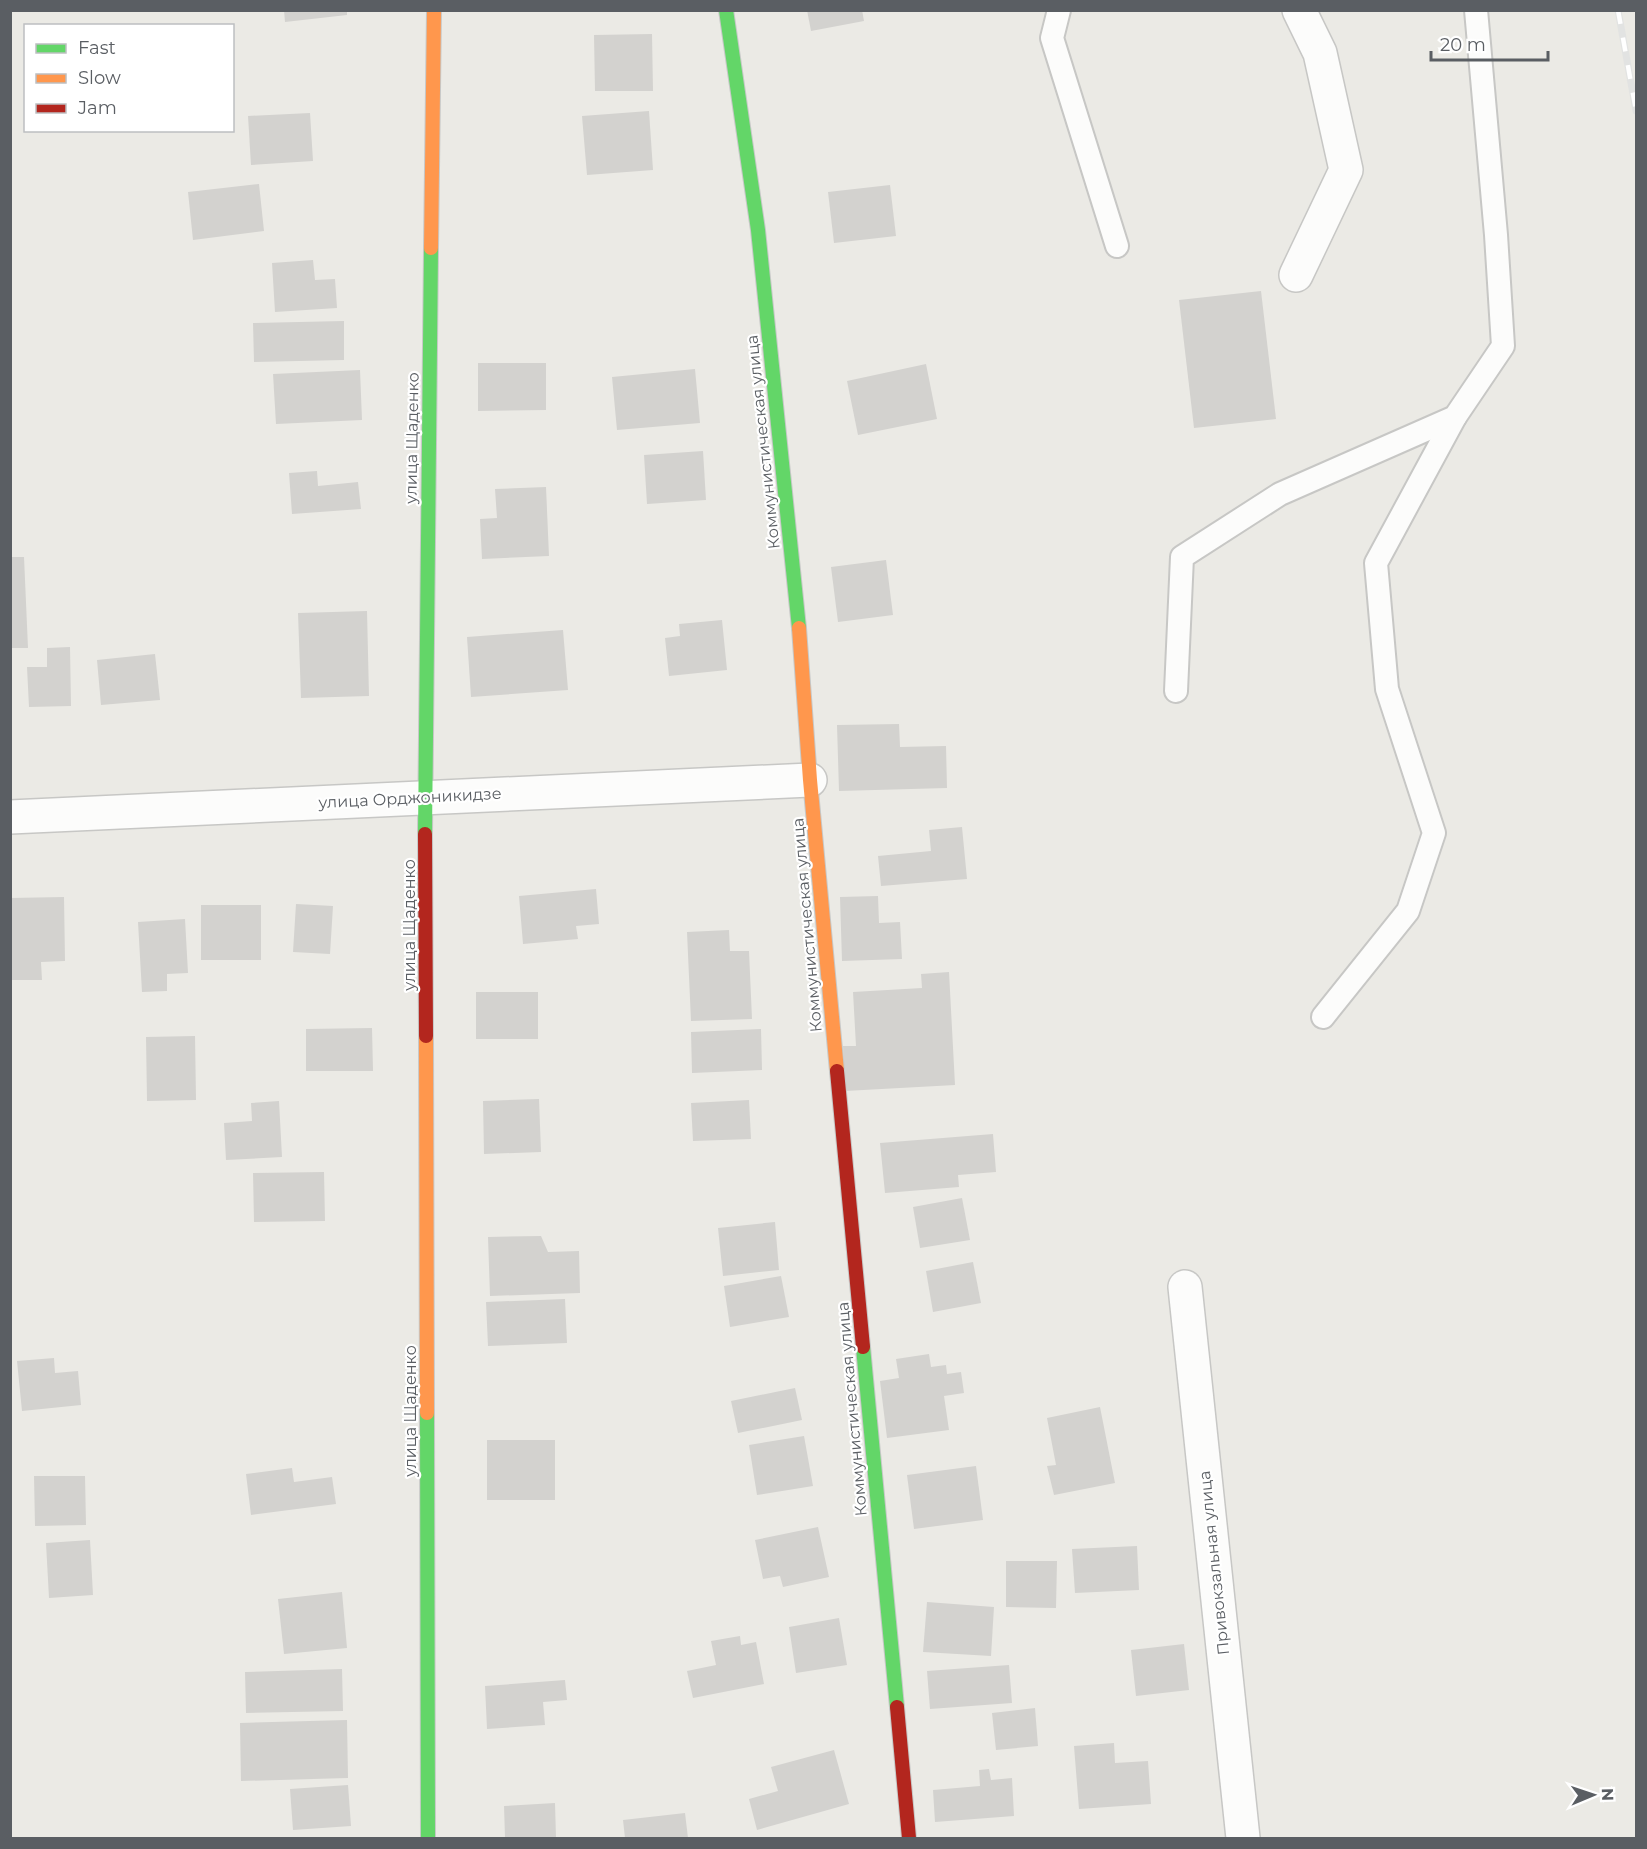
<svg xmlns="http://www.w3.org/2000/svg" width="1647" height="1849" font-family="Montserrat,sans-serif">
<style>
.building{fill:#d3d2cf}
.lines{fill:none;stroke-linecap:round;stroke-linejoin:round}
.lane-casing{stroke:#c7c7c5;stroke-width:26}
.street-casing{stroke:#c7c7c5;stroke-width:36}
.fast-casing{stroke:#c7c8c7;stroke-width:16}
.slow-casing{stroke:#c7c8c7;stroke-width:16}
.jam-casing{stroke:#c7c8c7;stroke-width:16}
.lane{stroke:#fcfcfb;stroke-width:22}
.street{stroke:#fcfcfb;stroke-width:33}
.fast{stroke:#63d668;stroke-width:14}
.slow{stroke:#ff974d;stroke-width:14}
.jam{stroke:#b3261e;stroke-width:14}
.rail-casing{stroke:#e2e3e2;stroke-width:7}
.rail{stroke:#fff;stroke-width:4.5;stroke-dasharray:14;stroke-linecap:butt}
.labels{text-anchor:middle;dominant-baseline:central;stroke-width:4.5;stroke-linejoin:round;paint-order:stroke}
.street-label{font-size:16px;fill:#5a5e63;stroke:#fff}
</style>
<rect width="100%" height="100%" fill="#ebeae5"/>
<!-- building -->
<g class="building">
<polygon points="284,10 347,10 347,15 285,22"/>
<polygon points="807,10 862,10 864,21 811,31"/>
<polygon points="652,34 653,91 595,91 594,35"/>
<polygon points="649,111 653,170 587,175 582,116"/>
<polygon points="310,113 313,161 251,165 248,116"/>
<polygon points="259,184 264,231 193,240 188,192"/>
<polygon points="890,185 896,236 834,243 828,192"/>
<polygon points="313,260 315,280 335,279 337,308 275,312 272,263"/>
<polygon points="1261,291 1276,419 1194,428 1179,300"/>
<polygon points="344,321 344,360 254,362 253,323"/>
<polygon points="478,363 546,363 546,410 478,411"/>
<polygon points="926,364 937,419 858,435 847,381"/>
<polygon points="695,369 700,423 617,430 612,377"/>
<polygon points="360,370 362,420 276,424 273,374"/>
<polygon points="703,451 706,500 647,504 644,455"/>
<polygon points="317,471 318,486 358,482 361,509 292,514 289,473"/>
<polygon points="546,487 549,556 482,559 480,519 497,518 495,489"/>
<polygon points="10,557 24,557 28,648 10,648"/>
<polygon points="886,560 893,615 838,622 831,567"/>
<polygon points="367,611 369,696 301,698 298,613"/>
<polygon points="722,620 727,670 669,676 665,638 680,636 679,624"/>
<polygon points="563,630 568,690 471,697 467,637"/>
<polygon points="70,647 71,706 29,707 27,667 47,667 47,648"/>
<polygon points="155,654 160,700 101,705 97,660"/>
<polygon points="899,724 900,747 946,746 947,788 839,791 837,725"/>
<polygon points="962,827 967,879 881,886 878,856 931,851 929,830"/>
<polygon points="596,889 599,924 576,926 578,939 523,944 519,896"/>
<polygon points="878,896 879,923 900,922 902,959 842,961 840,897"/>
<polygon points="64,897 65,961 41,962 42,980 10,980 10,898"/>
<polygon points="296,904 333,906 330,954 293,952"/>
<rect x="201" y="905" width="60" height="55"/>
<polygon points="185,919 188,973 167,974 167,991 142,992 138,922"/>
<polygon points="729,930 730,951 749,951 752,1019 691,1021 687,932"/>
<polygon points="949,972 955,1085 845,1091 843,1046 856,1046 853,992 922,988 921,974"/>
<rect x="476" y="992" width="62" height="47"/>
<polygon points="372,1028 373,1071 306,1071 306,1029"/>
<polygon points="761,1029 762,1070 692,1073 691,1032"/>
<polygon points="195,1036 196,1100 147,1101 146,1037"/>
<polygon points="539,1099 541,1152 484,1154 483,1101"/>
<polygon points="749,1100 751,1139 693,1141 691,1103"/>
<polygon points="279,1101 282,1157 226,1160 224,1123 252,1121 251,1103"/>
<polygon points="993,1134 996,1172 958,1175 959,1187 885,1193 880,1143"/>
<polygon points="324,1172 325,1221 254,1222 253,1173"/>
<polygon points="962,1198 970,1240 920,1248 913,1207"/>
<polygon points="775,1222 779,1270 723,1276 718,1228"/>
<polygon points="541,1236 548,1252 579,1251 580,1293 490,1296 488,1237"/>
<polygon points="973,1262 981,1303 933,1312 926,1271"/>
<polygon points="781,1276 789,1317 730,1327 724,1286"/>
<polygon points="565,1299 567,1343 488,1346 486,1302"/>
<polygon points="929,1354 931,1367 946,1365 947,1374 961,1372 964,1393 944,1396 949,1430 887,1438 880,1381 899,1378 896,1359"/>
<polygon points="54,1358 55,1373 78,1371 81,1405 22,1411 17,1361"/>
<polygon points="795,1388 802,1420 738,1433 731,1401"/>
<polygon points="1100,1407 1115,1483 1054,1495 1047,1466 1056,1465 1047,1418"/>
<polygon points="804,1436 813,1486 757,1495 749,1445"/>
<rect x="487" y="1440" width="68" height="60"/>
<polygon points="976,1466 983,1520 914,1529 907,1475"/>
<polygon points="292,1468 294,1482 332,1477 336,1504 251,1515 246,1474"/>
<polygon points="34,1476 85,1476 86,1525 35,1526"/>
<polygon points="818,1527 829,1577 783,1587 780,1576 763,1579 755,1540"/>
<polygon points="90,1540 93,1595 49,1598 46,1543"/>
<polygon points="1137,1546 1139,1590 1075,1593 1072,1549"/>
<polygon points="1006,1561 1057,1561 1056,1608 1006,1607"/>
<polygon points="342,1592 347,1648 284,1654 278,1599"/>
<polygon points="927,1602 994,1607 991,1656 923,1652"/>
<polygon points="839,1618 847,1665 796,1673 789,1627"/>
<polygon points="740,1636 741,1645 756,1642 764,1684 693,1698 687,1671 716,1665 711,1641"/>
<polygon points="1184,1644 1189,1690 1136,1696 1131,1650"/>
<polygon points="1009,1665 1012,1703 930,1709 927,1671"/>
<polygon points="342,1669 343,1711 246,1713 245,1672"/>
<polygon points="565,1680 567,1700 543,1702 545,1725 487,1729 485,1686"/>
<polygon points="1035,1708 1038,1746 996,1750 992,1713"/>
<polygon points="347,1720 348,1778 241,1781 240,1723"/>
<polygon points="1114,1743 1115,1763 1148,1761 1151,1804 1079,1809 1074,1746"/>
<polygon points="834,1750 849,1804 757,1830 749,1799 778,1791 771,1767"/>
<polygon points="989,1769 991,1780 1012,1778 1014,1816 935,1822 933,1790 980,1786 979,1770"/>
<polygon points="348,1785 351,1826 293,1830 290,1789"/>
<polygon points="555,1803 556,1838 505,1838 504,1806"/>
<polygon points="685,1813 688,1838 625,1838 623,1820"/>
</g>
<g class="lines">
<defs>
<g id="lane">
<polyline points="1059,10 1052,38 1117,246"/>
<polyline points="1176,691 1182,557 1280,494 1455,417 1503,346 1496,235 1476,10"/>
<polyline points="1323,1017 1408,911 1434,833 1387,689 1376,563 1455,417"/>
</g>
<g id="street">
<polyline points="1296,275 1346,170 1320,53 1299,10"/>
<polyline points="10,817 810,780"/>
<polyline points="1185,1287 1243,1838"/>
</g>
<g id="fast">
<polyline points="726,10 758,230 799,628"/>
<polyline points="425,834 431,248"/>
<polyline points="863,1347 897,1707"/>
<polyline points="427,1413 428,1838"/>
</g>
<g id="slow">
<polyline points="431,248 434,10"/>
<polyline points="799,628 810,780 837,1071"/>
<polyline points="426,1036 427,1413"/>
</g>
<g id="jam">
<polyline points="425,834 426,1036"/>
<polyline points="837,1071 863,1347"/>
<polyline points="897,1707 909,1838"/>
</g>
</defs>
<!-- lane casing -->
<use href="#lane" class="lane-casing"/>
<!-- street casing -->
<use href="#street" class="street-casing"/>
<!-- fast casing -->
<use href="#fast" class="fast-casing"/>
<!-- slow casing -->
<use href="#slow" class="slow-casing"/>
<!-- jam casing -->
<use href="#jam" class="jam-casing"/>
<!-- lane -->
<use href="#lane" class="lane"/>
<!-- street -->
<use href="#street" class="street"/>
<!-- fast -->
<use href="#fast" class="fast"/>
<!-- slow -->
<use href="#slow" class="slow"/>
<!-- jam -->
<use href="#jam" class="jam"/>
<defs>
<polyline id="rail" points="1618,10 1636,111"/>
</defs>
<!-- rail casing -->
<use href="#rail" class="rail-casing"/>
<!-- rail -->
<use href="#rail" class="rail"/>
</g>
<g class="labels">
<!-- street labels -->
<g class="street-label">
<text transform="translate(412 438) rotate(-89)">улица Щаденко</text>
<text transform="translate(763 442) rotate(-96)">Коммунистическая улица</text>
<text transform="translate(410 798) rotate(-3)">улица Орджоникидзе</text>
<text transform="translate(409 925) rotate(-90)">улица Щаденко</text>
<text transform="translate(807 925) rotate(-95)">Коммунистическая улица</text>
<text transform="translate(852 1409) rotate(-95)">Коммунистическая улица</text>
<text transform="translate(410 1411) rotate(-90)">улица Щаденко</text>
<text transform="translate(1214 1563) rotate(-96)">Привокзальная улица</text>
</g>
</g>
<!-- border -->
<rect width="1647" height="1849" fill="none" stroke="#5a5e63" stroke-width="24"/>
<!-- legend -->
<rect x="24" y="24" width="210" height="108" fill="#ffffff" stroke="#bdbfc1" stroke-width="1.5"/>
<rect x="36" y="44" width="30" height="9" fill="#63d668" stroke="#bdbfc1" stroke-width="1.5"/>
<text x="78" y="54" font-size="18" fill="#5a5e63">Fast</text>
<rect x="36" y="74" width="30" height="9" fill="#ff974d" stroke="#bdbfc1" stroke-width="1.5"/>
<text x="78" y="84" font-size="18" fill="#5a5e63">Slow</text>
<rect x="36" y="104" width="30" height="9" fill="#b3261e" stroke="#bdbfc1" stroke-width="1.5"/>
<text x="78" y="114" font-size="18" fill="#5a5e63">Jam</text>
<!-- north arrow -->
<g transform="translate(1593 1795) rotate(88)" stroke="#ffffff" stroke-width="4.5" paint-order="stroke">
<path d="M0-4.5L10 22L0 15L-10 22Z" fill="#5a5e63"/>
<text y="-9" font-size="16" font-weight="bold" text-anchor="middle" fill="#5a5e63">N</text>
</g>
<!-- scale -->
<path d="M1431 51v9h117v-9" fill="none" stroke="#5a5e63" stroke-width="3"/>
<text x="1440" y="51" font-size="18" fill="#5a5e63" stroke="#ffffff" stroke-width="4.5" paint-order="stroke">20 m</text>
</svg>
